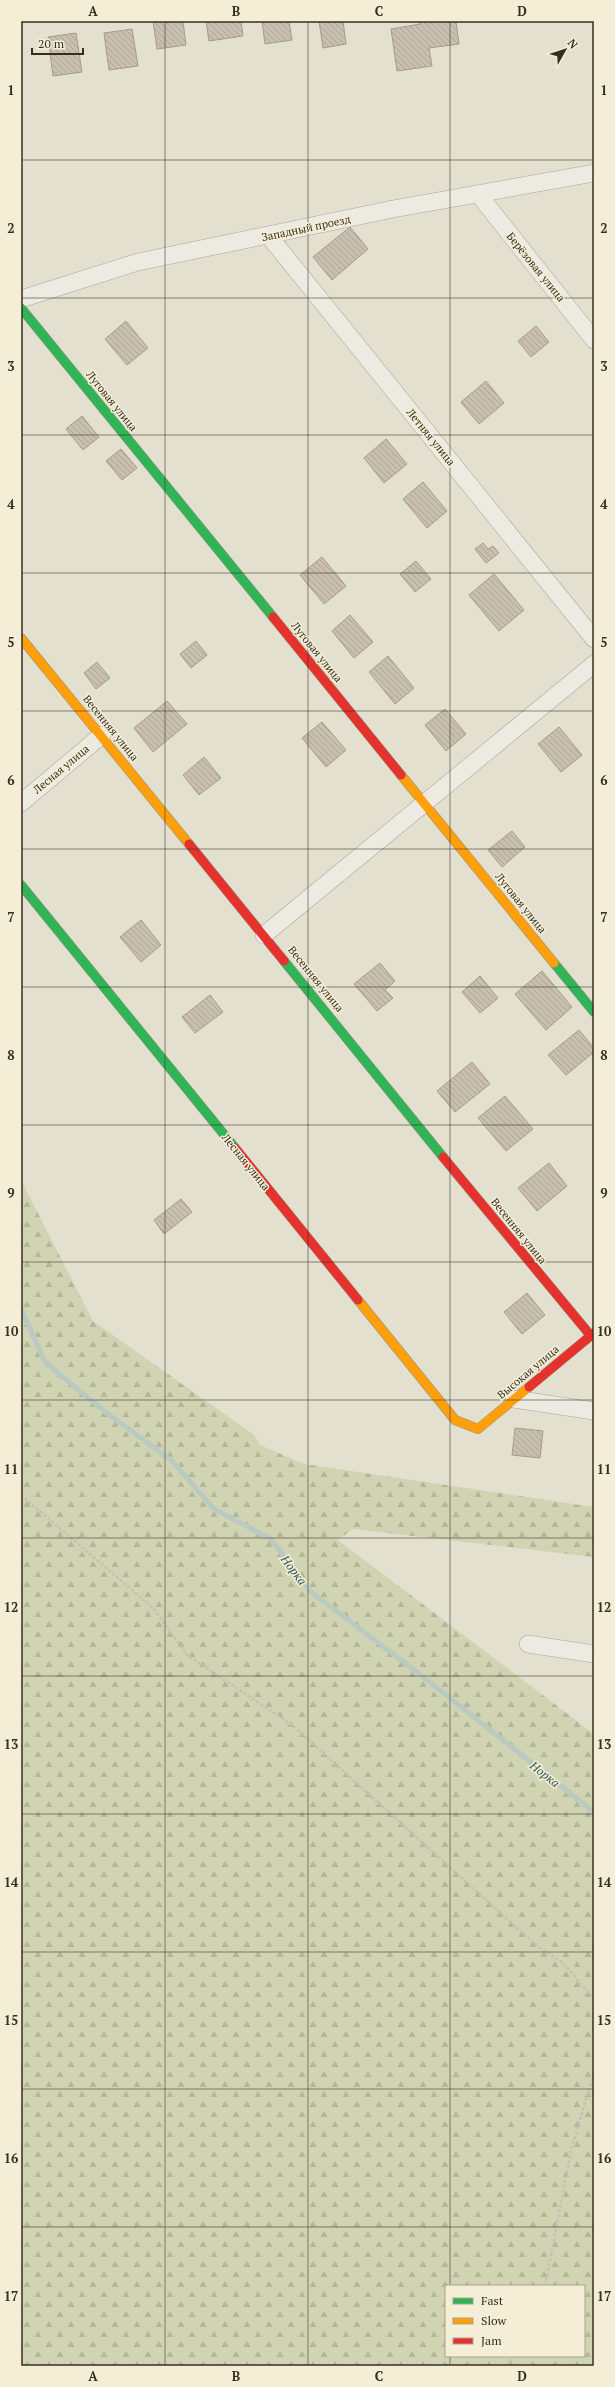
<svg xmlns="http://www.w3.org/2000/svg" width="615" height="2387" font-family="'PT Serif',serif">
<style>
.forest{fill:url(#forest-firs);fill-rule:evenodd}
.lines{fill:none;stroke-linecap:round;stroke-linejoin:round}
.stream{stroke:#bacac1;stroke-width:5}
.building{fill:url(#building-back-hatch);stroke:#a49c8e}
.street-casing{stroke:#aaa598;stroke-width:18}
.fast-casing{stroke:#999488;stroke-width:10}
.slow-casing{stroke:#999488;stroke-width:10}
.jam-casing{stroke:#999488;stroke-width:10}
.path{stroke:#c5c1b7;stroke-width:2.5;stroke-dasharray:3 2;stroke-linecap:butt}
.street{stroke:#eceae1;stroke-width:17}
.fast{stroke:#30b455;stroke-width:9}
.slow{stroke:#ff9f0a;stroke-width:9}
.jam{stroke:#e5322d;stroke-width:9}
.grid{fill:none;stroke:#382e20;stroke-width:1;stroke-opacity:0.55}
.labels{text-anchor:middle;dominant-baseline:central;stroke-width:3;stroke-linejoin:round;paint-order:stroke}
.street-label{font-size:11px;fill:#382e20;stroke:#f4eed6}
.water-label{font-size:12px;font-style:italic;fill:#305758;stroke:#f4eed6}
.neatline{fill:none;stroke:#382e20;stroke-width:1.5}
.grid-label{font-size:13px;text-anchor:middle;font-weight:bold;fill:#382e20}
</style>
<defs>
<pattern id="forest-firs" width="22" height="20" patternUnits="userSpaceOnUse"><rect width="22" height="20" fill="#d1d4b2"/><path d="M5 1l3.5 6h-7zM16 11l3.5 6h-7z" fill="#b4b699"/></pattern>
<pattern id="building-back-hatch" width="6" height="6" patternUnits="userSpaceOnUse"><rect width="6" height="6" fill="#c8bfb0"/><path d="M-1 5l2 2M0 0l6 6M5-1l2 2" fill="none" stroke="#ada497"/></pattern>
</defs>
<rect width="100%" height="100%" fill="#e4e0cf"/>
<!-- forest -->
<path class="forest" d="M21 1180 93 1321 254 1435 260 1445 304 1464 594 1507V1557L353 1529 338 1540 594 1734V2366H21ZM446 2286H584V2356H446Z"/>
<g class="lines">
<!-- stream -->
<polyline class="stream" points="21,1309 45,1362 104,1411 172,1461 214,1509 271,1539 310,1591 422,1676 594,1812"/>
</g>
<!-- building -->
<g class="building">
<polygon points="153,21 183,21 186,45 157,49"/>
<polygon points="206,21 241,21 243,36 209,41"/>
<polygon points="262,21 289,21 292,40 265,44"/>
<polygon points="319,21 343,21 346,44 323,48"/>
<polygon points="419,21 456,21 459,44 429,48 432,66 397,71 391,29 420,24"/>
<polygon points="132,29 138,66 109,70 104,33"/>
<polygon points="76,33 82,72 53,76 48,37"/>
<polygon points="350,227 368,249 332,280 313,257"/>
<polygon points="126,321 148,348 127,365 105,339"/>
<polygon points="536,326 549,342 531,357 518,341"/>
<polygon points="486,381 504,403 479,424 461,402"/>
<polygon points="82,416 99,437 83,450 66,429"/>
<polygon points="386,439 407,464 384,483 364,458"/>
<polygon points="121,449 137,468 122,480 106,461"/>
<polygon points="423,482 447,511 427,528 403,499"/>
<polygon points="483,543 488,549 493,546 499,553 486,563 475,549"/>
<polygon points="322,557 346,586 324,604 300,575"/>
<polygon points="416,561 431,579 415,592 400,574"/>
<polygon points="494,574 524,610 499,631 469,595"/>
<polygon points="350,615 373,642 354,658 332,631"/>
<polygon points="196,641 207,655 191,668 180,654"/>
<polygon points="388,656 414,688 395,704 369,672"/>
<polygon points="97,662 110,678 96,689 84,673"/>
<polygon points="167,701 187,724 153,752 134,728"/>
<polygon points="445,709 466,734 446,751 425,725"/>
<polygon points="322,722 346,750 326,767 302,738"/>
<polygon points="559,727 582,755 561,772 538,744"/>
<polygon points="204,757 221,778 199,795 183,775"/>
<polygon points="512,831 525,847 502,867 488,850"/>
<polygon points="141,920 161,945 141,962 120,937"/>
<polygon points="380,963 395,981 385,990 393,998 377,1011 354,984"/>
<polygon points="542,971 572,1007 546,1030 515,994"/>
<polygon points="480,976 498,998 480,1013 462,992"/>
<polygon points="210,995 223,1012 195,1033 182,1017"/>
<polygon points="579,1030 594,1048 594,1052 566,1075 548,1055"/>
<polygon points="472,1062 490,1084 455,1112 437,1091"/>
<polygon points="505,1096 533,1129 506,1151 478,1118"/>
<polygon points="549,1163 567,1186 537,1211 518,1188"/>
<polygon points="181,1199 192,1212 164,1234 154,1220"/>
<polygon points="527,1293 545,1315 522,1334 504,1312"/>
<polygon points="515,1428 543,1431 540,1458 512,1455"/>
</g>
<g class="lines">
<defs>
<g id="street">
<polyline points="478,194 594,340"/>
<polyline points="268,235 594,639"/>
<polyline points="21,299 138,262 393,209 594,173"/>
<polyline points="21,803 102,735"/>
<polyline points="264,935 594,664"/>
<polyline points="514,1399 594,1411"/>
<polyline points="528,1644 594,1654"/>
</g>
<g id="fast">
<polyline points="21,308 273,617"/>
<polyline points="21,885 235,1148"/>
<polyline points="284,961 443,1157"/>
<polyline points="554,963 594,1012"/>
</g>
<g id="slow">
<polyline points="21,638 189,844"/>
<polyline points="401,775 554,963"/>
<polyline points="358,1300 455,1420 478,1429 529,1387"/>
</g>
<g id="jam">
<polyline points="273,617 401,775"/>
<polyline points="189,844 284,961"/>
<polyline points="235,1148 358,1300"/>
<polyline points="443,1157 591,1336"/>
<polyline points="529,1387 594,1333"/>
</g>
</defs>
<!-- street casing -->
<use href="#street" class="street-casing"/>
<!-- fast casing -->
<use href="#fast" class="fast-casing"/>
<!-- slow casing -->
<use href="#slow" class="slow-casing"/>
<!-- jam casing -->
<use href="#jam" class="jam-casing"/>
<!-- path -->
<g class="path">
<polyline points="21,1495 154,1609 187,1655 292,1725 536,1945 563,1963 594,1999"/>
<polyline points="545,2286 571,2150 594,2073"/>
<polyline points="507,2366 512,2356"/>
</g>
<!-- street -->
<use href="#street" class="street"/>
<!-- fast -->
<use href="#fast" class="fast"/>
<!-- slow -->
<use href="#slow" class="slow"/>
<!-- jam -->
<use href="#jam" class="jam"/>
</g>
<!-- grid -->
<path class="grid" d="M165 21V2366M308 21V2366M450 21V2286M21 160H594M21 298H594M21 435H594M21 573H594M21 711H594M21 849H594M21 987H594M21 1125H594M21 1262H594M21 1400H594M21 1538H594M21 1676H594M21 1814H594M21 1952H594M21 2089H594M21 2227H594M450 2356V2366"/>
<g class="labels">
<!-- street labels -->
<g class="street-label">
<text transform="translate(306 228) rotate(-12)">Западный проезд</text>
<text transform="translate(536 267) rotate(51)">Берёзовая улица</text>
<text transform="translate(112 401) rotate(51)">Луговая улица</text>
<text transform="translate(431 437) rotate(51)">Летняя улица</text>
<text transform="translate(317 652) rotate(51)">Луговая улица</text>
<text transform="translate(111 728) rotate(51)">Весенняя улица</text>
<text transform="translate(61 769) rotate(-40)">Лесная улица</text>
<text transform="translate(521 903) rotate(51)">Луговая улица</text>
<text transform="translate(316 979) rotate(51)">Весенняя улица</text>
<text transform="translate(246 1162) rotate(51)">Лесная улица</text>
<text transform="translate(519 1231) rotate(51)">Весенняя улица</text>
<text transform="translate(528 1372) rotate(-40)">Высокая улица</text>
</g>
<!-- water labels -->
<g class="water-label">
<text transform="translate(294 1570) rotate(53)">Норка</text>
<text transform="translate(545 1774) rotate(38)">Норка</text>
</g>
</g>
<!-- border -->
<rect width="615" height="2387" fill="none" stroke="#f4eed6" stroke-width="44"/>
<!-- legend -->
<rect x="445" y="2285" width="140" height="72" fill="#f4eed6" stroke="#a9a18d"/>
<rect x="453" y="2298" width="20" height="6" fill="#30b455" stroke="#a9a18d"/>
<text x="481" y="2305" font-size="12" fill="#382e20">Fast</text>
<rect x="453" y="2318" width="20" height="6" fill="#ff9f0a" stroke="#a9a18d"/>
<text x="481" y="2325" font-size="12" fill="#382e20">Slow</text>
<rect x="453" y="2338" width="20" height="6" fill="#e5322d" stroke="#a9a18d"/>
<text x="481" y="2345" font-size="12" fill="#382e20">Jam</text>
<!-- north arrow -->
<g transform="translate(565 50) rotate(51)" stroke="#f4eed6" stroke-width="3" paint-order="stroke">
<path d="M0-3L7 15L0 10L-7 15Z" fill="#382e20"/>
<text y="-6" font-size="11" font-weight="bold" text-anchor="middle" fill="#382e20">N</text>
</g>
<!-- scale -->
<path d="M32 48v6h51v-6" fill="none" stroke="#382e20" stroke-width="2"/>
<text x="38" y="48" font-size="12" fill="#382e20" stroke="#f4eed6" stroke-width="3" paint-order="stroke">20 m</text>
<rect x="22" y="22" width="571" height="2343" class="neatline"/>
<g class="grid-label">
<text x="93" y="16">A</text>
<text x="236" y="16">B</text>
<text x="379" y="16">C</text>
<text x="522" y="16">D</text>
<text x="11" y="95">1</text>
<text x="604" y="95">1</text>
<text x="11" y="233">2</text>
<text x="604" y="233">2</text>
<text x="11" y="371">3</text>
<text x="604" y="371">3</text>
<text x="11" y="509">4</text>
<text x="604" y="509">4</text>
<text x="11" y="647">5</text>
<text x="604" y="647">5</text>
<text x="11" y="785">6</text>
<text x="604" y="785">6</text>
<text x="11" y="922">7</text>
<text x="604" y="922">7</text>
<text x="11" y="1060">8</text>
<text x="604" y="1060">8</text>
<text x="11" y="1198">9</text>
<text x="604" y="1198">9</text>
<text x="11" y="1336">10</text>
<text x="604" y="1336">10</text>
<text x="11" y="1474">11</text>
<text x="604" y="1474">11</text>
<text x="11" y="1612">12</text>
<text x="604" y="1612">12</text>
<text x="11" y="1749">13</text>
<text x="604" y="1749">13</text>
<text x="11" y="1887">14</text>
<text x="604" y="1887">14</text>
<text x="11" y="2025">15</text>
<text x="604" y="2025">15</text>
<text x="11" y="2163">16</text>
<text x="604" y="2163">16</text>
<text x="11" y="2301">17</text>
<text x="604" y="2301">17</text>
<text x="93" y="2381">A</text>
<text x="236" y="2381">B</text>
<text x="379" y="2381">C</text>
<text x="522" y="2381">D</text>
</g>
</svg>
